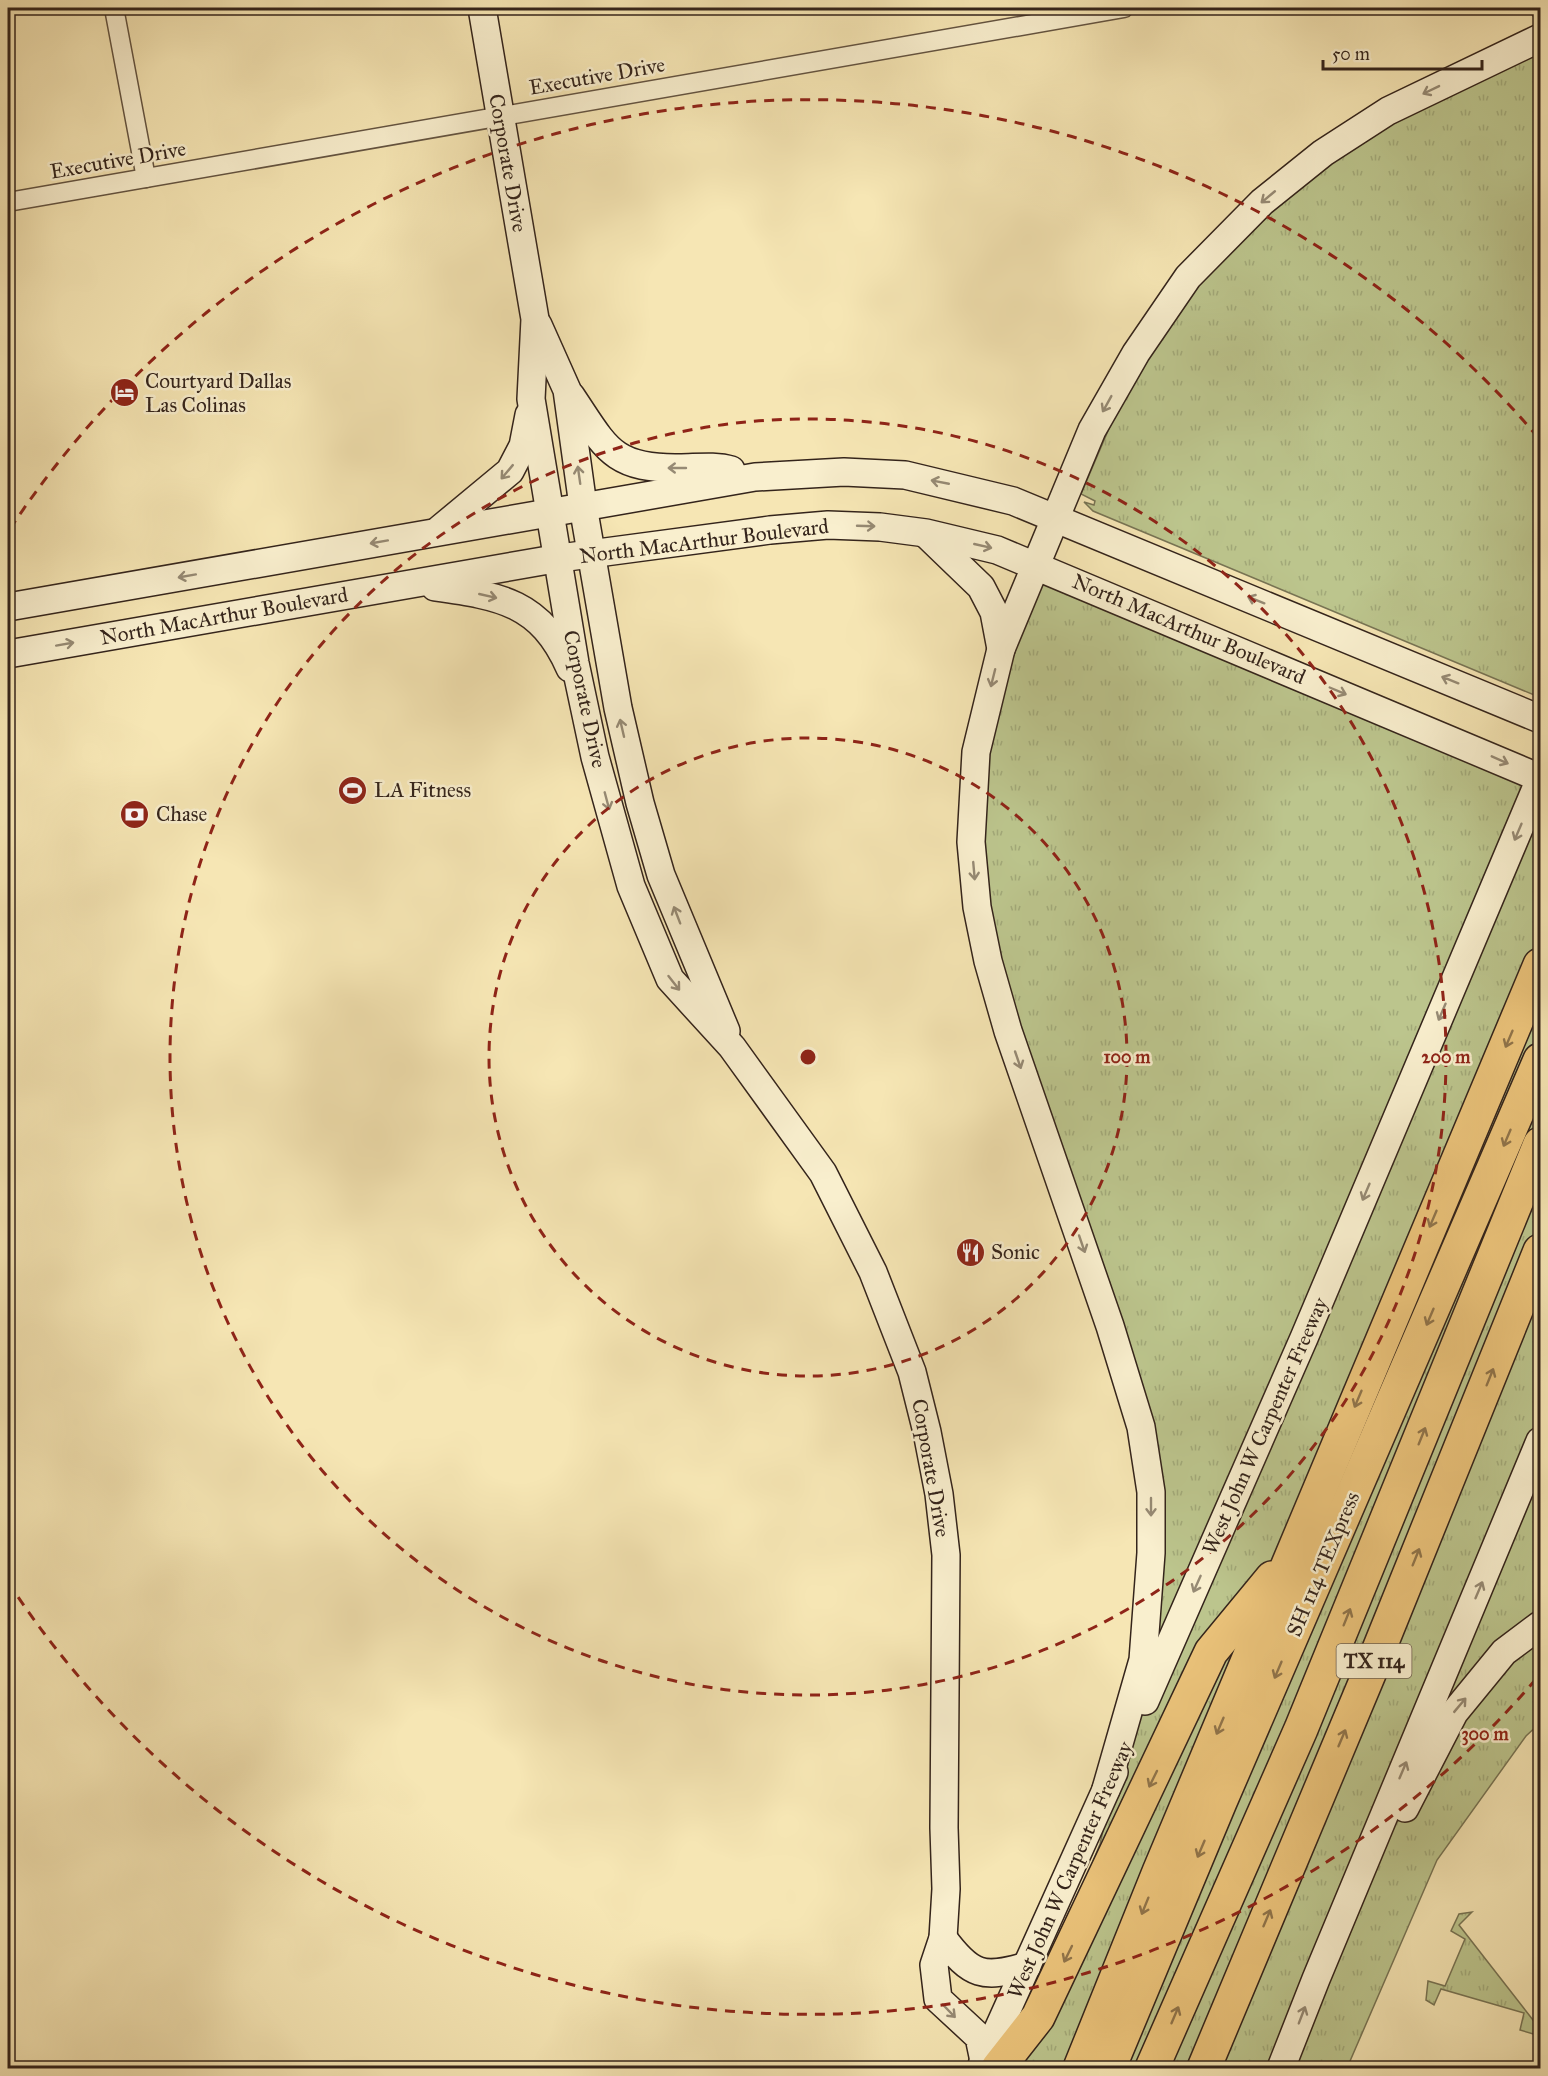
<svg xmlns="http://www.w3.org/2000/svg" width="1548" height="2076" font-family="'IM FELL Great Primer',serif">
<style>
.grass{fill:url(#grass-tufts);stroke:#787454;stroke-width:1.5}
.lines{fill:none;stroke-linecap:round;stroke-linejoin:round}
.street-casing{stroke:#645441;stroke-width:21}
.secondary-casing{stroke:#34241b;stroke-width:30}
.highway-casing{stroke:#34241b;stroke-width:36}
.street{stroke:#f9efce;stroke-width:18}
.secondary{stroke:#f9efce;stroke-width:27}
.highway{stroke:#ebc37a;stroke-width:33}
.oneway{stroke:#968a74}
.oneway2{stroke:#90744a}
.ring{fill:none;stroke:#8f2418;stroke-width:3;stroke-dasharray:10 8}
.labels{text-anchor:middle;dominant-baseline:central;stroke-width:5;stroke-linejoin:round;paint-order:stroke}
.shield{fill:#f9efce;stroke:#6f6151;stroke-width:1.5}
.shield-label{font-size:20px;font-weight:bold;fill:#34241b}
.street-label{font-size:21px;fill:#34241b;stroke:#f9efce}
.poi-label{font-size:21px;fill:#34241b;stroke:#f9efce;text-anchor:start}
.centre{fill:#8f2418;stroke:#f9efce;stroke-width:3}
.ring-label{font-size:18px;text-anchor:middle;font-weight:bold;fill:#8f2418;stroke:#f9efce;stroke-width:5;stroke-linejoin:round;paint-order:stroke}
</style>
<defs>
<pattern id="grass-tufts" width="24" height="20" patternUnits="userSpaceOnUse" patternTransform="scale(1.5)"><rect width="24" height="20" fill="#bcc58d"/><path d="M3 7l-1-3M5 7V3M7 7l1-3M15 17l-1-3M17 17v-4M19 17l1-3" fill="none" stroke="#a2a979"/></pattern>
</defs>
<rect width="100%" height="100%" fill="#f6e6b4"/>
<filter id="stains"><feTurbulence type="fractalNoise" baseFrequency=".00333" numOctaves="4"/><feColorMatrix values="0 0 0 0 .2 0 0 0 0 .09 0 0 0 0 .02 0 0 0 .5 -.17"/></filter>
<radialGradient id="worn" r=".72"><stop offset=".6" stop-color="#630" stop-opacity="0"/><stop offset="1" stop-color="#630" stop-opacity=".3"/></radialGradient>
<!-- grass -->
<g class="grass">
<polygon points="1540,50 1540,691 1539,697 1093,511 1084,502 1094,505 1095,501 1081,494 1122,398 1153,346 1206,272 1250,227 1363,138"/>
<polygon points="1041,573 1540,788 1540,1723 1526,1736 1437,1860 1347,2068 1009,2068 1100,1844 1156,1593 1159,1482 990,952 979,753"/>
<polygon points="1472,1912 1459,1925 1540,2029 1540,2036 1520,2030 1524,2013 1441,1989 1434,2005 1426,2000 1428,1981 1445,1986 1465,1939 1451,1931 1459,1914"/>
</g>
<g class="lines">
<defs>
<g id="street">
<polyline points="114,8 146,178"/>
<polyline points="1540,8 1540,9"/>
<polyline points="8,202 1124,8"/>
</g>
<g id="secondary">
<polyline points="482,8 535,319 531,399 575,663 595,757 631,886 670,979 732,1047 823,1173 873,1272 912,1372 927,1432 939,1494 946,1555 944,1828 946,1889 943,1938 934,1965 938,1999 979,2037 984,2061"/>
<polyline points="538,325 567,390 583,506 618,708 640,803 661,875 726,1031"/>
<path d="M571 396C606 448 612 469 679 468 696 468 715 465 731 470"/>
<polyline points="440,529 510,471 523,446 529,415"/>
<polyline points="926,534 981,587 994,612 1001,649"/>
<path d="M435 587C500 596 541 602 570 668"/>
<polyline points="8,607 755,477 844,472 905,475 1013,501 1540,719"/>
<polyline points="8,654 560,558 770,530 828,525 880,527 926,533 997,550 1540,778"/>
<polyline points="1145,1701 1304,1338 1540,779"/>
<polyline points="1106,1789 1143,1660 1151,1553 1151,1492 1141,1427 1110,1326 1008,1031 988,961 977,907 971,842 976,752 1001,649 1092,430 1136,353 1188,277 1262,202 1323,153 1388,111 1540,38"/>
<polyline points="1405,1808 1454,1713 1504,1652 1540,1625"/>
<path d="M943 1938C971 1976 983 1979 1027 1966"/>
<polyline points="982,2065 1114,1772"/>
<polyline points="1281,2068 1316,1979 1540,1441"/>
</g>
<g id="highway">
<polyline points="998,2068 1038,2017 1211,1652 1272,1578"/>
<polyline points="1080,2068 1159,1872 1540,965"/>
<polyline points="1109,2068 1220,1802 1540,1060"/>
<polyline points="1152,2068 1301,1729 1540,1144"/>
<polyline points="1204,2068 1371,1669 1540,1251"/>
</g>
</defs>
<!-- street casing -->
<use href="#street" class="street-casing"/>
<!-- secondary casing -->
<use href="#secondary" class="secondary-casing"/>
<!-- highway casing -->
<use href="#highway" class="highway-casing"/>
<!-- street -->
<use href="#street" class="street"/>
<!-- secondary -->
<use href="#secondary" class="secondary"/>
<!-- highway -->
<use href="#highway" class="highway"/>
</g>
<!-- one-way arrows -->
<defs><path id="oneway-shaft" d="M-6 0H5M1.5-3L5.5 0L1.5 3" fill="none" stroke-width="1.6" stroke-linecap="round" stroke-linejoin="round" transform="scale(1.5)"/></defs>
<g class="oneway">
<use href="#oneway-shaft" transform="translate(1431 90) rotate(154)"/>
<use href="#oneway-shaft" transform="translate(1268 197) rotate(140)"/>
<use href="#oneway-shaft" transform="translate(1107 404) rotate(119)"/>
<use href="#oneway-shaft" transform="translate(677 468) rotate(-180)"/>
<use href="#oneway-shaft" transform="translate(507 472) rotate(130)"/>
<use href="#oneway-shaft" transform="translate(579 475) rotate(-98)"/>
<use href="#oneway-shaft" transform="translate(940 482) rotate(-169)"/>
<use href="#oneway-shaft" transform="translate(866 526) rotate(2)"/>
<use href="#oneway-shaft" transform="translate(379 542) rotate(170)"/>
<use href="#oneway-shaft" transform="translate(983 546) rotate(13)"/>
<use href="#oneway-shaft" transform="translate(187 576) rotate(170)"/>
<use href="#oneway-shaft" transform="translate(488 596) rotate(13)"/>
<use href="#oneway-shaft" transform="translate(1256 600) rotate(-158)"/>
<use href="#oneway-shaft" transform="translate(65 644) rotate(-10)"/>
<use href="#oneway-shaft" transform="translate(993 678) rotate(104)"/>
<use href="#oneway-shaft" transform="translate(1450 680) rotate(-158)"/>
<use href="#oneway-shaft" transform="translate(1338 691) rotate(23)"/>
<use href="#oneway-shaft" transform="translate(622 728) rotate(-103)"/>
<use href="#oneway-shaft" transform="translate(1500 760) rotate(24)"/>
<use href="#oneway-shaft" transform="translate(607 801) rotate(75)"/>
<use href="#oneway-shaft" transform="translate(1518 832) rotate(113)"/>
<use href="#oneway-shaft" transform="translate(974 871) rotate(85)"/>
<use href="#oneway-shaft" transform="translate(677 915) rotate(-111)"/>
<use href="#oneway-shaft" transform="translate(674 983) rotate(52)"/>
<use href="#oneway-shaft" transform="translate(1442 1012) rotate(113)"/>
<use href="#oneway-shaft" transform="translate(1018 1060) rotate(71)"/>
<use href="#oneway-shaft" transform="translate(1366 1192) rotate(113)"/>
<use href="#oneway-shaft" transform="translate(1082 1244) rotate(71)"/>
<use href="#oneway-shaft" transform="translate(1151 1507) rotate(90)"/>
<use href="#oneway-shaft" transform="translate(1197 1584) rotate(114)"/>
<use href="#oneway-shaft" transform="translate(1479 1590) rotate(-67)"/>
<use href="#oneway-shaft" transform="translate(1460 1705) rotate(-50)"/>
<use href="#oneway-shaft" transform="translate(1403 1770) rotate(-67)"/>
<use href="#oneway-shaft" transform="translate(949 2011) rotate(46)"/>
<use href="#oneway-shaft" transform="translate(1302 2015) rotate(-69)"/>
</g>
<g class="oneway2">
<use href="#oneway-shaft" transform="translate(1509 1039) rotate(113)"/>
<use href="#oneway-shaft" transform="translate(1507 1138) rotate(113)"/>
<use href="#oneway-shaft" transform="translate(1433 1219) rotate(113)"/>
<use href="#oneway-shaft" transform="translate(1430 1317) rotate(113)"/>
<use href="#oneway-shaft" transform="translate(1490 1377) rotate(-68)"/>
<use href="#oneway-shaft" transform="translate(1358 1399) rotate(113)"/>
<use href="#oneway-shaft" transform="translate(1422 1436) rotate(-68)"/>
<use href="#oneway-shaft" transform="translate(1416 1557) rotate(-68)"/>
<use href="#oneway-shaft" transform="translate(1347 1617) rotate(-68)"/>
<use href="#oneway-shaft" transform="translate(1278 1670) rotate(113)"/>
<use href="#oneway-shaft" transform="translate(1220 1726) rotate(113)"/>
<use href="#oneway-shaft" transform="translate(1342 1738) rotate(-67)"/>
<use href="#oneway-shaft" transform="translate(1153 1779) rotate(116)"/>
<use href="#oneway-shaft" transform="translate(1201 1849) rotate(113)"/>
<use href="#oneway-shaft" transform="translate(1145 1906) rotate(112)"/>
<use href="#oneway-shaft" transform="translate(1267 1918) rotate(-67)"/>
<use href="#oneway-shaft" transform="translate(1068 1954) rotate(116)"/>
<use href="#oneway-shaft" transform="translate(1175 2015) rotate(-67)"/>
</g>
<!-- distance rings -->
<g class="ring">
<circle cx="808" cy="1057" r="319"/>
<circle cx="808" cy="1057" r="638"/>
<path d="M1536 1679A957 957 0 0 1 10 1585M10 529A957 957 0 0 1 1536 435"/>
</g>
<!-- icons -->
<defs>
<symbol id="hotel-disc" viewBox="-11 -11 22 22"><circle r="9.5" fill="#8f2418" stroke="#f9efce"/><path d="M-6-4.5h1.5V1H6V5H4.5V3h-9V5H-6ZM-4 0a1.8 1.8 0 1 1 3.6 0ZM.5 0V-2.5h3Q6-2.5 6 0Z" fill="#fff"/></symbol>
<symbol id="stadium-disc" viewBox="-11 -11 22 22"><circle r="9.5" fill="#8f2418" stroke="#f9efce"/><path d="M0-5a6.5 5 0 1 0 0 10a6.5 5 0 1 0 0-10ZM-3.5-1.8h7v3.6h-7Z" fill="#fff"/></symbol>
<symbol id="bank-disc" viewBox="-11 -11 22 22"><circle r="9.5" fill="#8f2418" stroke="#f9efce"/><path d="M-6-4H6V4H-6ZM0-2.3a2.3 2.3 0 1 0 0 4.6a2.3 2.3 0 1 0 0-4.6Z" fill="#fff"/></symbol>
<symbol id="restaurant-disc" viewBox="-11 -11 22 22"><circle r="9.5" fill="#8f2418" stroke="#f9efce"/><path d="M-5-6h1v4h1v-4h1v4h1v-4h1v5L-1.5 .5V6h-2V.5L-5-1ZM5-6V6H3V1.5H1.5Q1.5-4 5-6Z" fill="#fff"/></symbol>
</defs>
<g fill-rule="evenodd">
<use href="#hotel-disc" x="108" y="376" width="33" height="33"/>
<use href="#stadium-disc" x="336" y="774" width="33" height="33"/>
<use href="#bank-disc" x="118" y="798" width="33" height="33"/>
<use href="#restaurant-disc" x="954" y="1236" width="33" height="33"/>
</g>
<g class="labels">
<!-- shield labels -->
<rect class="shield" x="1336.5" y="1644" width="75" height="34" rx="4.5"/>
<g class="shield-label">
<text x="1374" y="1661">TX 114</text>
</g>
<!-- street labels -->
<g class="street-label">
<text transform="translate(597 76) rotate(-10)">Executive Drive</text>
<text transform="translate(118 160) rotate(-10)">Executive Drive</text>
<text transform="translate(508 163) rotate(80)">Corporate Drive</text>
<text transform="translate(704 541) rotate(-7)">North MacArthur Boulevard</text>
<text transform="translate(224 616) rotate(-10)">North MacArthur Boulevard</text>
<text transform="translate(1189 629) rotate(23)">North MacArthur Boulevard</text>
<text transform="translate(585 699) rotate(78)">Corporate Drive</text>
<text transform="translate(1265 1426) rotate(-66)">West John W Carpenter Freeway</text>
<text transform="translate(931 1468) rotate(80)">Corporate Drive</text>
<text transform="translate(1323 1564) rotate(-67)">SH 114 TEXpress</text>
<text transform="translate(1070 1870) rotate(-66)">West John W Carpenter Freeway</text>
</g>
<!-- poi labels -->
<g class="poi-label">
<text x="145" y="381">Courtyard Dallas<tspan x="145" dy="24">Las Colinas</tspan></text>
<text x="374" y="790">LA Fitness</text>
<text x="156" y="814">Chase</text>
<text x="991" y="1252">Sonic</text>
</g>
</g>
<circle cx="808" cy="1057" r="9" class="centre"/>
<g class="ring-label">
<text x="1127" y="1063">100 m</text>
<text x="1446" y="1063">200 m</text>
<text x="1485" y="1740">300 m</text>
</g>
<!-- margin -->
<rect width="1548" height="2076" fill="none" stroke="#f6e6b4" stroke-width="30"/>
<rect x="9" y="9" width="1530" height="2058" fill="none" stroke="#34241b" stroke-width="3"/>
<rect x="15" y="15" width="1518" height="2046" fill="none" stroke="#34241b" stroke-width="1.5"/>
<!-- scale -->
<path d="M1323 60v9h159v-9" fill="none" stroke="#34241b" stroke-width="3"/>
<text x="1332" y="60" font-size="18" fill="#34241b" stroke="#f9efce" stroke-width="4.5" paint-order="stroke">50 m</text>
<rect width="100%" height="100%" filter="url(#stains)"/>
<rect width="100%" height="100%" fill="url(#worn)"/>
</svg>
